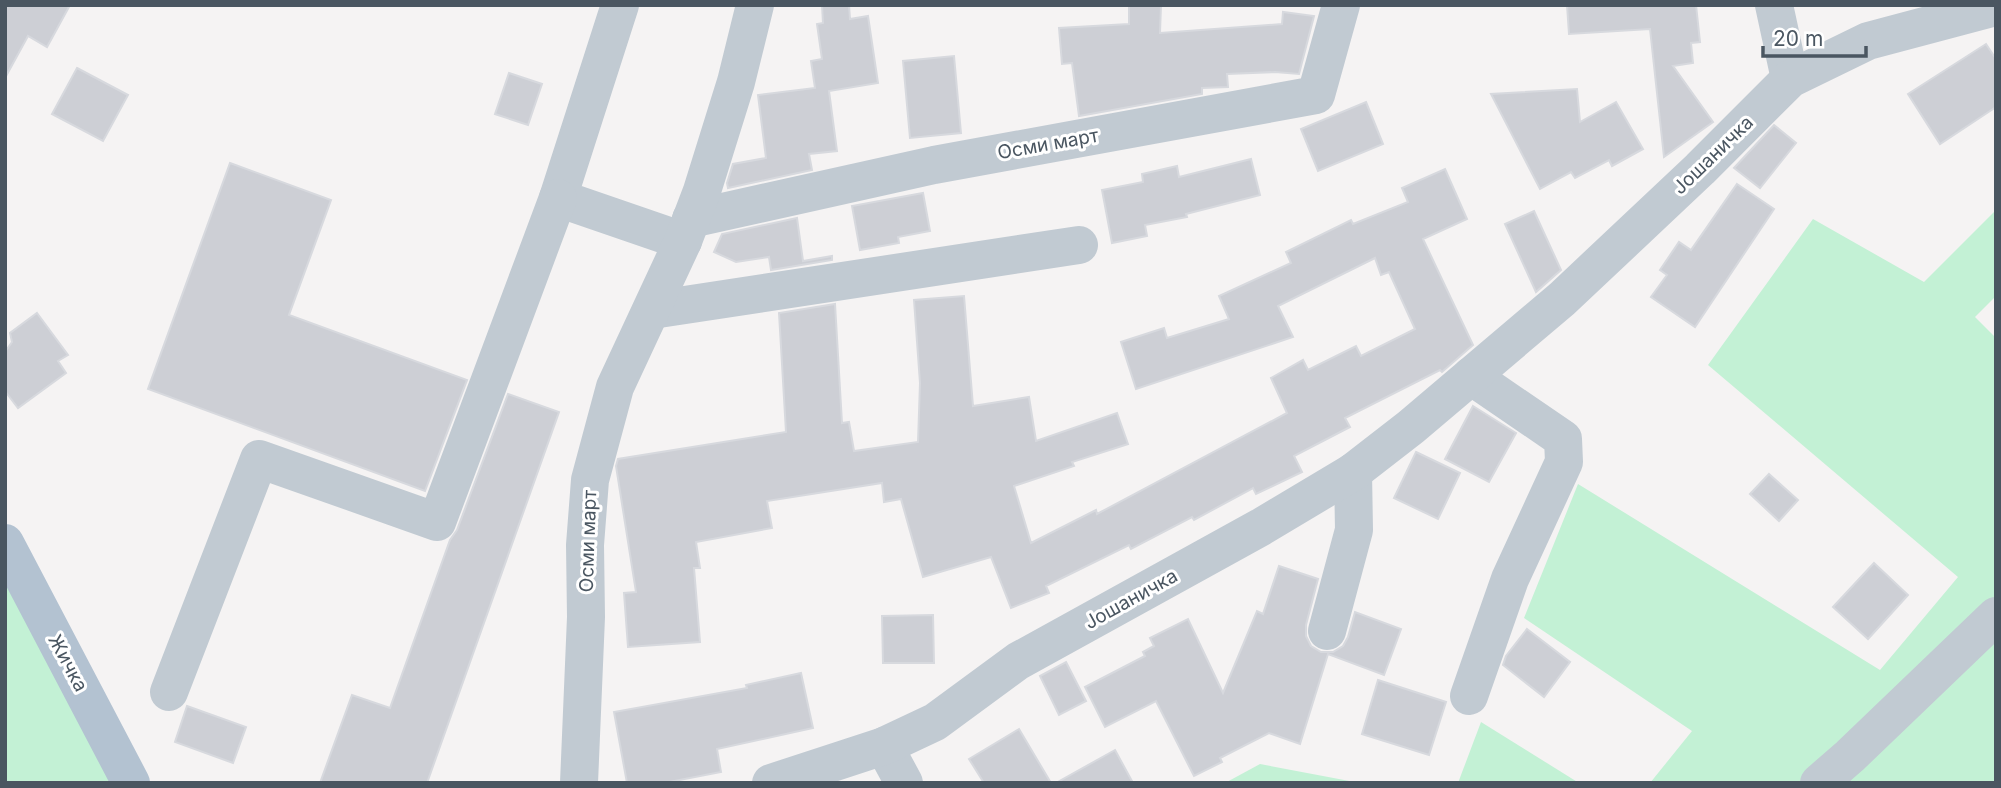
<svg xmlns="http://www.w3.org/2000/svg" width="2001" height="788" font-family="Inter,sans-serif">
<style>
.green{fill:#c3f1d5}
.building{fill:#cdcfd5;stroke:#d7d9de;stroke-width:2}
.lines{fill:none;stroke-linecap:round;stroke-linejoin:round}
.minor{stroke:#c1cad2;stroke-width:38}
.major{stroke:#b3c2d1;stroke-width:38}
.labels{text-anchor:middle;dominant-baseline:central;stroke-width:6;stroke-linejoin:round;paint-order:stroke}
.street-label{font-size:19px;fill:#4a5661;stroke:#fff}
</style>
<rect width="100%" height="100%" fill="#f5f3f3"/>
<!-- green -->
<g class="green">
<polygon points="1996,210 1996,296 1975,317 1996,338 1996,783 1650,783 1692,731 1524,618 1578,484 1880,670 1958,577 1708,365 1813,219 1924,282"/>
<polygon points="5,543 131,783 5,783"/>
<polygon points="1481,722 1579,783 1458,783"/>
<polygon points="1260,764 1360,783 1225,783"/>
</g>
<!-- building -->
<g class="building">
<polygon points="5,5 70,5 47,47 28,36 5,78"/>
<polygon points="822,5 849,5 850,19 868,16 878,83 829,91 837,151 809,154 812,170 728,188 727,183 733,164 766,158 758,95 815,88 811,61 822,59 817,24 823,23"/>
<polygon points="1129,5 1161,5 1160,33 1282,24 1283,12 1314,16 1299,74 1275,72 1227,74 1228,87 1202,88 1202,94 1079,116 1072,63 1062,64 1059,28 1129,24"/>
<polygon points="1567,5 1696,5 1700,42 1691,43 1693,63 1673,66 1713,122 1664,157 1650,29 1569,34"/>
<polygon points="1986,44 1996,59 1996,107 1940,144 1908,94"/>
<polygon points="954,56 961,133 910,138 903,61"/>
<polygon points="77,68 128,95 103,141 52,114"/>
<polygon points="509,73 542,84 528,125 495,114"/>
<polygon points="1577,89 1580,122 1616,102 1643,149 1612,166 1609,160 1575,178 1571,172 1540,189 1491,94"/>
<polygon points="1366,102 1383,144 1318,171 1301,129"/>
<polygon points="1774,125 1796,143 1760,188 1734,168"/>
<polygon points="1251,159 1260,195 1186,214 1187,217 1145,225 1147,236 1112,243 1102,190 1143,182 1142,174 1177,166 1179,177"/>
<polygon points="230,163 331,200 289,315 467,380 425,491 148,389"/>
<polygon points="1445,169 1467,219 1423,239 1473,345 1442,372 1440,370 1345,418 1350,427 1294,456 1302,472 1256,494 1253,488 1194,520 1192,517 1131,549 1129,545 1046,586 1049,593 1011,608 991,557 923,577 901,499 884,502 882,483 767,501 772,528 696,542 700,568 694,568 700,642 628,647 624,593 636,592 616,466 618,459 786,432 779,313 835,304 842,423 849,422 854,451 918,442 920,383 914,300 964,296 973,406 1029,397 1036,441 1117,413 1128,444 1072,462 1074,466 1014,486 1031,543 1096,510 1097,514 1287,413 1271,378 1303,360 1308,370 1356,346 1361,356 1415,329 1389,272 1381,275 1375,258 1278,306 1293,337 1136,389 1121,342 1164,328 1167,338 1229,319 1219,296 1291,263 1286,252 1351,220 1353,224 1408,202 1402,188"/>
<polygon points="1737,184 1774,209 1695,327 1651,297 1667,275 1660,270 1679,242 1691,250"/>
<polygon points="923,193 930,231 898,237 899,243 860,250 852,206"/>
<polygon points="1534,211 1561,270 1536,292 1505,224"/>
<polygon points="797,218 803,261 832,256 832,260 771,270 769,257 736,262 714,252 722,234"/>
<polygon points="37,313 68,355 58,361 66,373 18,408 5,391 5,352 12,342 10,333"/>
<polygon points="508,394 559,412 427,783 320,783 352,695 390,708 450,540 457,530"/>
<polygon points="1473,406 1516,433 1489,482 1445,459"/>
<polygon points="1416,452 1460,473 1438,519 1394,498"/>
<polygon points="1769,474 1798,500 1779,521 1750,494"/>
<polygon points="1874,563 1908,595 1868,639 1833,607"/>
<polygon points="1279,566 1318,579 1306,625 1306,636 1311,646 1321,652 1333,652 1343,646 1348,637 1355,612 1401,629 1384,675 1328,654 1300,744 1269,733 1220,758 1222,762 1194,776 1156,701 1105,727 1085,687 1145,656 1143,652 1154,646 1150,638 1188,619 1223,693 1257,611 1263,614"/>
<polygon points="933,615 934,663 883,663 882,616"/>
<polygon points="1527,629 1570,662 1544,697 1503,665 1506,656"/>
<polygon points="1066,662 1086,701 1059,715 1040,676"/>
<polygon points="801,673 813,728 717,749 721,772 664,783 627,783 614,712 747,688 746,685"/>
<polygon points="1378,680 1446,702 1429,755 1362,734"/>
<polygon points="187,706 246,727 233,763 175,742"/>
<polygon points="1019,729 1051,783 984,783 969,759"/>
<polygon points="1115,750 1133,783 1056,783"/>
</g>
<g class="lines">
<!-- minor -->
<g class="minor">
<polyline points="620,5 558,198 683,241"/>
<polyline points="1774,5 1790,79"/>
<polyline points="691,219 934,165 1316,95 1341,5"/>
<polyline points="652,310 1079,245"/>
<polyline points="1327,631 1354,530 1353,472"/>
<polyline points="169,692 259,459 437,522 558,198"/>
<polyline points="1469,696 1510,579 1564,462 1563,439 1471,376"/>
<polyline points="884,746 904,783"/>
<polyline points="579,783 586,617 585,545 590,480 615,387 683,241 702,191 736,82 755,5"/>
<polyline points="771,783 884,746 935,722 1018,661 1261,527 1353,472 1411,427 1562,299 1700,169 1790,79 1868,41 1996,7"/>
<polyline points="1819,783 1850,756 1996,616"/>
</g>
<!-- major -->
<polyline class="major" points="5,543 131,783"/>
</g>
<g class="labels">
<!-- street labels -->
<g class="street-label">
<text transform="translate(1048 144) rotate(-10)">Осми март</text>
<text transform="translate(1713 155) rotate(-44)">Јошаничка</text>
<text transform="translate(588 541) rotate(-88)">Осми март</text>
<text transform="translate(1131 599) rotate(-29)">Јошаничка</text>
<text transform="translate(68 663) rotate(62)">Жичка</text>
</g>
</g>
<!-- border -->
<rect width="2001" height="788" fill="none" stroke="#4a5661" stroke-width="14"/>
<!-- scale -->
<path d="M1763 46v10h103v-10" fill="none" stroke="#4a5661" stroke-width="3.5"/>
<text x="1773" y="46" font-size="21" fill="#4a5661" stroke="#ffffff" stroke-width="5" paint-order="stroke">20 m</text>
</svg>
